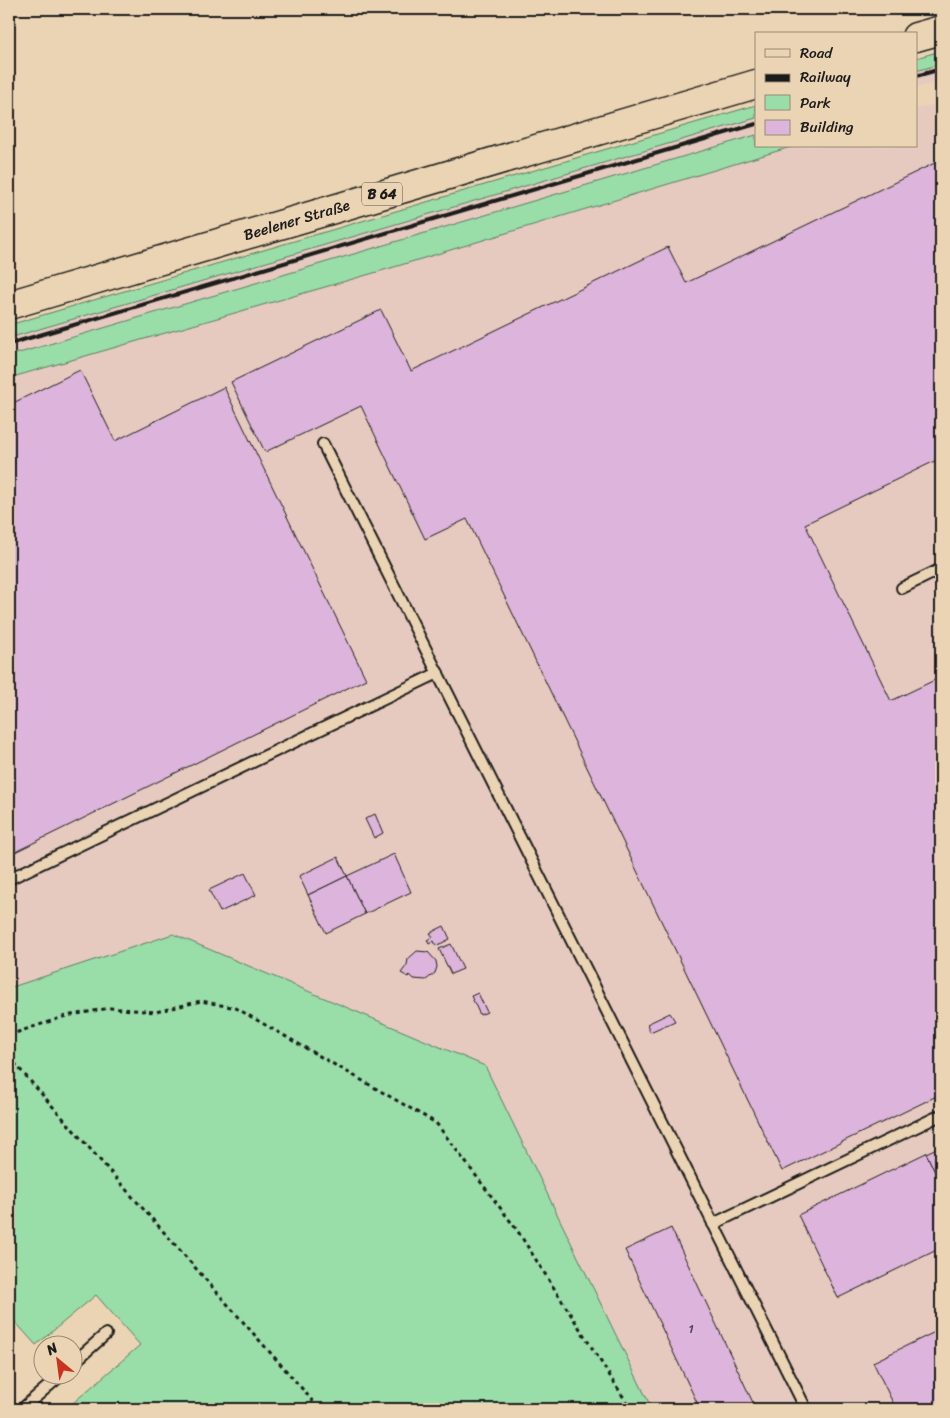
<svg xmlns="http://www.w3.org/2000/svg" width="950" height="1418" font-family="Sriracha,sans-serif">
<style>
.built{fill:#e7cabf}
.green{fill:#99dda9;stroke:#5a7c62}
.building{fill:#ddb4db;stroke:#1c1c1c}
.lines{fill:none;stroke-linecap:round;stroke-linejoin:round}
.service-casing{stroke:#1c1c1c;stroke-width:14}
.primary-casing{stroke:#1c1c1c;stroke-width:31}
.path{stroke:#1c1c1c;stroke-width:3;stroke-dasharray:4 4;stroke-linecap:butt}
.service{stroke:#ebd4b3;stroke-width:10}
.primary{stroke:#ebd4b3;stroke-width:28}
.rail{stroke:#1c1c1c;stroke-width:4}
.labels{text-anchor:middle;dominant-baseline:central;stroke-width:4.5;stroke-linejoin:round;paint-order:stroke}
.number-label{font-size:12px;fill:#4c424c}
.shield{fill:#ebd4b3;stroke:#5a5349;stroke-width:1}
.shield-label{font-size:14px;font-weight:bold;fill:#1c1c1c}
.street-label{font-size:15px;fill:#1c1c1c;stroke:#ebd4b3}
</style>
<rect width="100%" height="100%" fill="#ebd4b3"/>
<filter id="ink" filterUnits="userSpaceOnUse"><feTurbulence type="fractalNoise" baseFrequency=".02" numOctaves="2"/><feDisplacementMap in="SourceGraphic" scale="10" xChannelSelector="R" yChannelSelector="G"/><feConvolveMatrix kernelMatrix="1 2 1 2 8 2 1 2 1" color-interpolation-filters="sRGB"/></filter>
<g filter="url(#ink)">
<!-- built -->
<g class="built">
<polygon points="941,64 941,81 916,88 916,71"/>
<polygon points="941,102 941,1409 652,1409 485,1066 173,934 9,988 9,378 391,268 794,146 916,146 916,109"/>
<polygon points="756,118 756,135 9,356 9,338"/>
</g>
<!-- green -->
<g class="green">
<polygon points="941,51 941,64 916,71 916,58"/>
<polygon points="756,105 756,118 9,338 9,325"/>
<polygon points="756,135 756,146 794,146 391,268 9,378 9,356"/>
<polygon points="173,934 485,1066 652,1409 66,1409 140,1345 96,1295 36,1345 9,1315 9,988"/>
</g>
<!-- building -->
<g class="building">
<polygon points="941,160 941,458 805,524 891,701 941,677 941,1094 782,1171 467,519 425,539 361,406 265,452 231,382 381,310 411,371 668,247 686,283"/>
<polygon points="80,370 115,441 224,387 366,679 9,855 9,405"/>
<polygon points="375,814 383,833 374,838 365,819"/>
<polygon points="394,854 411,892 365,914 347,876"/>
<polygon points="338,857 347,876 308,895 299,876"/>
<polygon points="245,873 256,895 220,912 209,890"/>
<polygon points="347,876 365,914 326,933 308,895"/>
<polygon points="444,926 450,939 436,946 434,941 429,944 427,940 433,937 430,933"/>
<polygon points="451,944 463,969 451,974 439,949"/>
<polygon points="417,951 428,952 436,961 437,967 435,973 426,980 414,979 410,975 408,977 401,973 407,965 408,959"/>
<polygon points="478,993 487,1012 480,1015 471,996"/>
<polygon points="670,1013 675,1021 650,1032 647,1024"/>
<polygon points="941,1146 941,1185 926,1153"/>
<polygon points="926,1153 941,1185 941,1248 838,1298 798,1215"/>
<polygon points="671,1228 756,1409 700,1409 625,1250"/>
<polygon points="941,1329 941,1409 896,1409 873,1362"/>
</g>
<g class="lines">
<defs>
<g id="service">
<polyline points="323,444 806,1409"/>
<polyline points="902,588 941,569"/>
<polyline points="9,879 438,673"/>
<polyline points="713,1224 941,1115"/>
<polyline points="72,1364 106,1334"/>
<polyline points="22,1409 60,1376"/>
</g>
<g id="primary">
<polyline points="916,37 941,30"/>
<path id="s1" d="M9 305 756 84"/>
</g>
</defs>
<!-- service casing -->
<use href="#service" class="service-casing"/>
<!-- primary casing -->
<use href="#primary" class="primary-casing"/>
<!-- path -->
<g class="path">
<polyline points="9,1035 66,1016 110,1008 156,1012 201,1001 236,1008 436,1123 517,1230 631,1409"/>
<polyline points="9,1057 305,1392 319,1409"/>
</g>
<!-- service -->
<use href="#service" class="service"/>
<!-- primary -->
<use href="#primary" class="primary"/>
<!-- rail -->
<g class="rail">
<polyline points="916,76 941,69"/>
<polyline points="9,344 756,124"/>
</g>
</g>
</g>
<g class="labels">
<!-- number labels -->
<g class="number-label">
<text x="691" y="1329">1</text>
</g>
<!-- shield labels -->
<rect class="shield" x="362" y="182.5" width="40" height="23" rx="4"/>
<g class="shield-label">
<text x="382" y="194">B 64</text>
</g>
<!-- street labels -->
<g class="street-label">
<text stroke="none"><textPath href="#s1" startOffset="300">Beelener Straße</textPath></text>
</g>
</g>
<!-- margin -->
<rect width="950" height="1418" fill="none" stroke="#ebd4b3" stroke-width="30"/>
<rect x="15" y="15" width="920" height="1388" fill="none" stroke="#1c1c1c" stroke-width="2" filter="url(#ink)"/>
<!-- legend -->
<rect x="755" y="32" width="162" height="115" fill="#ebd4b3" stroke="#988a77"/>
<rect x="765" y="49" width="25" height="8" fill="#ebd4b3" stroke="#988a77"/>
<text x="800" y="58" font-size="15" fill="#1c1c1c">Road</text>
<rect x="765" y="74" width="25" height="8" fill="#1c1c1c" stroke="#988a77"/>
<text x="800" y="82" font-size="15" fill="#1c1c1c">Railway</text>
<rect x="765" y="95" width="25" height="15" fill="#99dda9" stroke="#988a77"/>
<text x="800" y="108" font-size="15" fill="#1c1c1c">Park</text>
<rect x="765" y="120" width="25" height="15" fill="#ddb4db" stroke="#988a77"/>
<text x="800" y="132" font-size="15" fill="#1c1c1c">Building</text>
<!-- north arrow -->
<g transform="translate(58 1360) rotate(331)"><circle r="24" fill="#ebd4b3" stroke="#988a77"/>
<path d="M0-4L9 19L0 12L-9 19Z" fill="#c8321e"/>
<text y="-8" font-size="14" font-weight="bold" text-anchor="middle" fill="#1c1c1c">N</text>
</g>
</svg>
